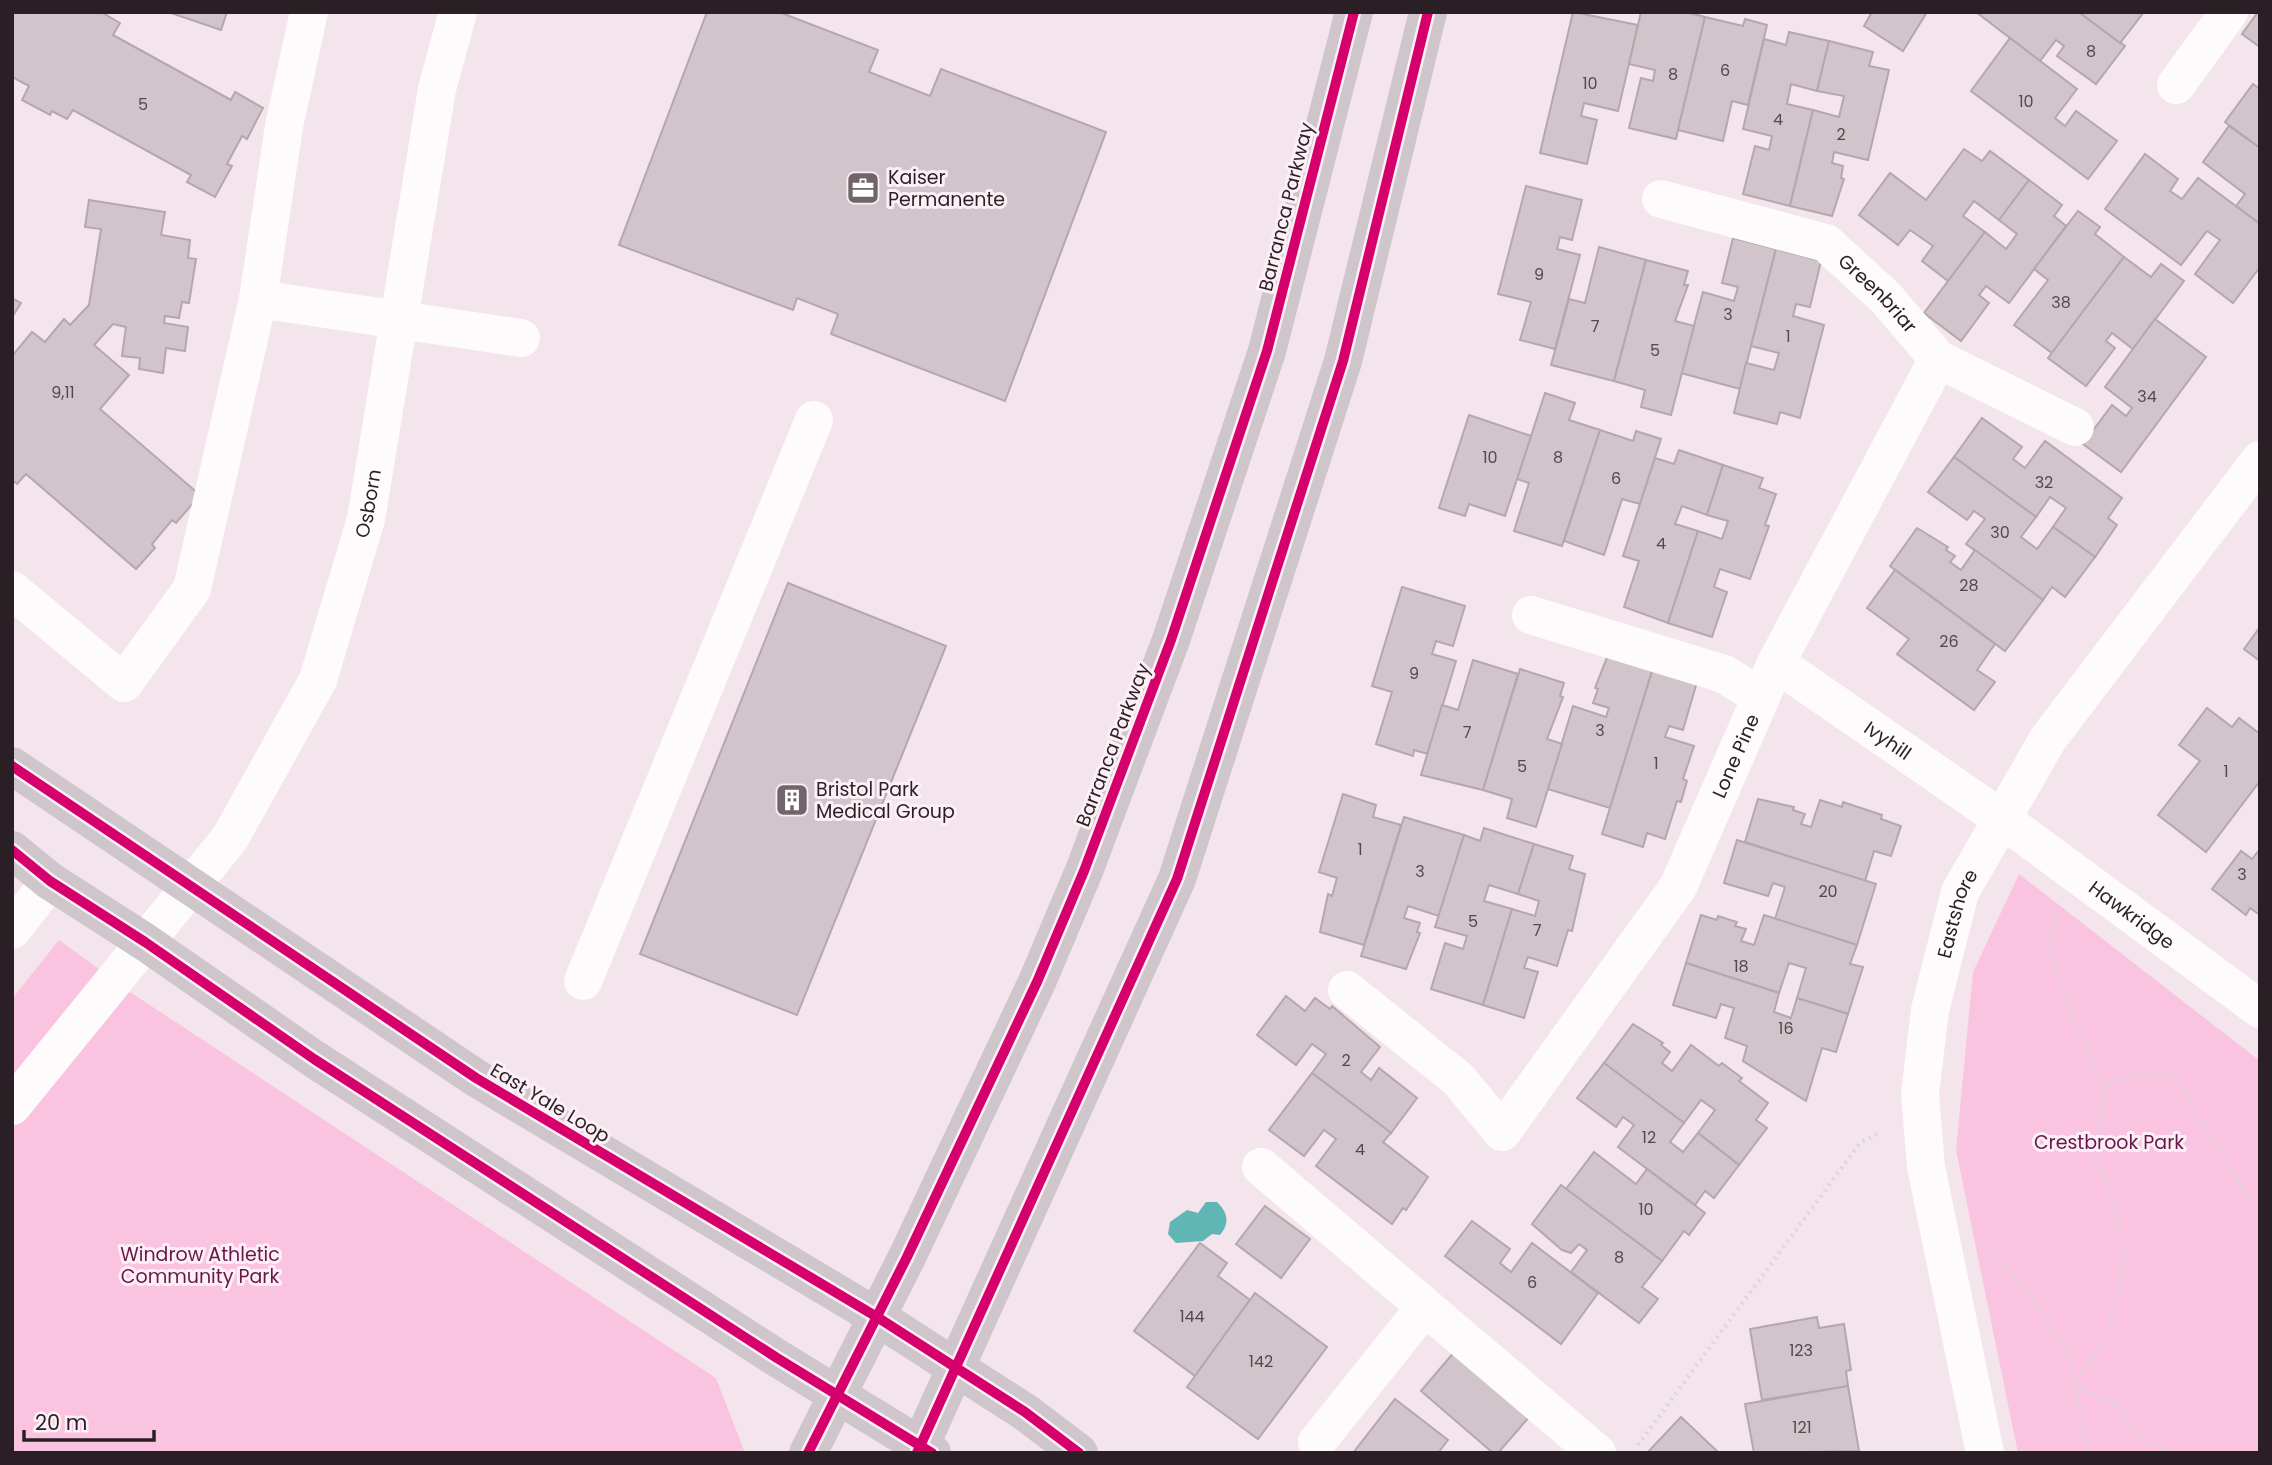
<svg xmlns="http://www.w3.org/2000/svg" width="2272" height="1465" font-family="Poppins,sans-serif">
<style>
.green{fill:#fac4e0}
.water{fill:#60b5b5}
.building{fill:#d1c5cb;stroke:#b4a7ad;stroke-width:2}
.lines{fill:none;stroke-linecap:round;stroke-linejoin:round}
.path{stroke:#dbd6d9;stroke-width:4.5;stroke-dasharray:2 5;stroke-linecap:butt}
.minor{stroke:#fdfbfc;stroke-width:38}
.major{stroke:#cec6ca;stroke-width:38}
.cycleway-casing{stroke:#fcf0f6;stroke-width:15}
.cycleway{stroke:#d6006c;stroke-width:10}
.labels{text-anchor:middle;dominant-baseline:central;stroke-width:6;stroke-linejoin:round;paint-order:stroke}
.number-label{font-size:16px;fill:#54484e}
.poi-label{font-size:19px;fill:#2a1f24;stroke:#fcf0f6;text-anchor:start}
.street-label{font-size:19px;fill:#2a1f24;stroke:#fcf0f6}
.park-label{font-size:19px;fill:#69174b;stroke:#fcf0f6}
</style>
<rect width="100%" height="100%" fill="#f4e4ec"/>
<!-- green -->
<g class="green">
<polygon points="2019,874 2260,1061 2260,1453 2018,1453 1956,1150 1973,972"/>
<polygon points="59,940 130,992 716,1378 745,1453 12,1453 12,999"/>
</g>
<!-- water -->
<path class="water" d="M1206 1202H1217C1228 1213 1230 1223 1220 1235L1212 1234 1203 1241 1176 1243 1168 1234 1170 1222 1187 1210 1198 1213Z"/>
<!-- building -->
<g class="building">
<polygon points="12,12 101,12 120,23 113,35 231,100 235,92 263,108 247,139 242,136 227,164 232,166 215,197 187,182 191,175 73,110 67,119 52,111 50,115 22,100 29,86 12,77"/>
<polygon points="168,12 227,12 221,30"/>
<polygon points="707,12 779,12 878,50 869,72 930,96 941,69 1106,132 1005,401 831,334 838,314 797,298 793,310 619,245"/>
<polygon points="1573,12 1638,25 1618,111 1584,103 1581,116 1597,120 1587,164 1540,153"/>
<polygon points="1641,12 1686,12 1705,17 1676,139 1629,128 1641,78 1653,81 1655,70 1629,64"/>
<polygon points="1872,12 1927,12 1903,51 1864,26"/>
<polygon points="1976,12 2079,12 2125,46 2096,84 2057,56 2064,46 2056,40 2040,61"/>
<polygon points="2079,12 2144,12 2120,43"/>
<polygon points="2258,12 2260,12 2260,47 2242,34"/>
<polygon points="1705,17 1743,26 1745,19 1767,25 1748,105 1732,101 1723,141 1678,130"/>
<polygon points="1789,32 1829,41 1817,91 1791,84 1787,104 1813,110 1790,206 1743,194 1755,146 1769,150 1772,136 1743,129 1764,39 1786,45"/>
<polygon points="2010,38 2077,89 2055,118 2065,126 2076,111 2117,141 2088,179 1971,91"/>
<polygon points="1829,41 1873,52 1869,66 1889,70 1868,160 1834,152 1832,163 1843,166 1841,178 1844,179 1832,216 1790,206 1813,110 1839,117 1844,96 1817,91"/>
<polygon points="2253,84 2260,89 2260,148 2225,122"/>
<polygon points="2229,126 2260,148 2260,224 2236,206 2245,194 2203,162"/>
<polygon points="1964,149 1982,161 1990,151 2029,180 1999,220 1974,201 1963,216 1985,232 1948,281 1922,261 1933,246 1910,230 1898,245 1859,215 1890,173 1926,200"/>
<polygon points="2145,154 2178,179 2170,191 2182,199 2198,178 2260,224 2260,267 2233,303 2195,274 2220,240 2207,231 2181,265 2105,209"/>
<polygon points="2029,180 2062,205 2054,216 2066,226 2009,303 1986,286 1979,295 1989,303 1961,341 1924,313 1985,232 2006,249 2017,234 1999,220"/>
<polygon points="1526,186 1582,200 1572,240 1560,237 1557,249 1580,255 1555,349 1520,340 1531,302 1498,294"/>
<polygon points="89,200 165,212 161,235 190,240 188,258 196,259 189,303 182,302 179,318 165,316 164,323 188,327 185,351 166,348 163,373 139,369 140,358 122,356 126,327 113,324 94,345 129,375 100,409 200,495 176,523 172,520 152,544 155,548 136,569 26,474 17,484 12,480 12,356 32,332 45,342 64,319 70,325 89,305 101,229 85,227"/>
<polygon points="2078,211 2100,227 2095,234 2124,257 2052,353 2014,325 2048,280 2034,269"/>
<polygon points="1733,238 1776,249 1740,389 1681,373 1703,292 1734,301 1738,287 1722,283"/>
<polygon points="1599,247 1646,260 1614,381 1551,365 1569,299 1585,303"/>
<polygon points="1776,249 1821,261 1810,307 1796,304 1793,316 1824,325 1800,418 1780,412 1777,424 1734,413 1746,363 1774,370 1779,353 1751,346"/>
<polygon points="2124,257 2151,277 2161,264 2184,281 2133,349 2112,333 2106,341 2115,348 2086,386 2048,358"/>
<polygon points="1646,260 1688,271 1684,285 1688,285 1675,321 1694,326 1671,415 1641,407 1645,390 1614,381"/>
<polygon points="12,298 21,303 12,317"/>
<polygon points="2155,319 2206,357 2121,472 2083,444 2112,405 2126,416 2132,408 2105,387"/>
<polygon points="1545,393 1575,403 1569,420 1600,430 1562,546 1514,531 1529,483 1517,479"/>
<polygon points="1469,415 1531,436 1505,516 1469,504 1465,516 1439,508"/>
<polygon points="1982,418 2022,447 2013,459 2025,468 2045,441 2122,498 2108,518 2117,525 2095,557 2053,527 2066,508 2050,497 2036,517 1954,457"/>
<polygon points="1600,430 1633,441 1636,431 1661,439 1640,504 1622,499 1604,555 1564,541"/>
<polygon points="1679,450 1723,465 1707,515 1682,506 1675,524 1698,531 1668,623 1624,607 1639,561 1623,556 1655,458 1674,464"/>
<polygon points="1954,457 2036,517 2021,537 2037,549 2053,527 2095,557 2065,597 2052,587 2043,600 1966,544 1985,519 1974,511 1967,520 1928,492"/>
<polygon points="1723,465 1763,478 1759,488 1776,494 1765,525 1769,526 1750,579 1720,569 1714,587 1727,592 1712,637 1668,623 1698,531 1722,539 1728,521 1707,515"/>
<polygon points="1917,528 1948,547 1946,550 1955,556 1950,562 1961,570 1975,550 2043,600 2005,651 1890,566"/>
<polygon points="1895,570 1995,644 1977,670 1995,682 1974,710 1897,654 1909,639 1867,608"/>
<polygon points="788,583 946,646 797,1015 640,954"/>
<polygon points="1402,587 1465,606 1453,646 1436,641 1432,654 1456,661 1428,754 1414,750 1413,756 1376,744 1392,692 1372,686"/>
<polygon points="2260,627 2260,661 2244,649"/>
<polygon points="1608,655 1653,668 1610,808 1548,789 1573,706 1606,717 1609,708 1593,703 1598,689 1595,688"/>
<polygon points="1473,660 1518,674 1483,790 1421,775 1442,705 1458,710"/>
<polygon points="1653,668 1697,682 1683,730 1669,726 1665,737 1694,746 1683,779 1687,781 1681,802 1677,801 1665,839 1647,833 1643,847 1602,834"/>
<polygon points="1520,669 1564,683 1560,696 1563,697 1547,739 1562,744 1536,827 1507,818 1512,799 1483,790"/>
<polygon points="2207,708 2232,727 2239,718 2260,734 2260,781 2206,852 2158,815 2200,761 2179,745"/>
<polygon points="1343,794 1376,805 1373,817 1401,825 1364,945 1320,932 1328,894 1332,896 1337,878 1319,872"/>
<polygon points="1758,799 1794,807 1793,810 1805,814 1801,824 1811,827 1820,800 1842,807 1843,802 1882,815 1881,819 1901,826 1891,856 1874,851 1865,881 1745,842"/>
<polygon points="1404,817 1464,835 1439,916 1408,906 1404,918 1420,923 1417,932 1420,933 1406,969 1361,956"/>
<polygon points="1484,828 1534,844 1518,894 1489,885 1484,901 1512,909 1483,1005 1431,989 1445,943 1463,949 1467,936 1435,927 1464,835 1480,841"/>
<polygon points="1737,840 1876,884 1857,945 1775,919 1785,887 1773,883 1768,896 1724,883"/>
<polygon points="1534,844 1573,856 1569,869 1585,874 1572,931 1568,930 1557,966 1528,957 1524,968 1538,972 1524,1018 1483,1005 1512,909 1535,916 1539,901 1518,894"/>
<polygon points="2260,849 2260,915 2250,908 2246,915 2212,889 2241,851 2252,859"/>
<polygon points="1701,915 1717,920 1718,916 1737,922 1735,926 1746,929 1741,941 1754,945 1764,915 1857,945 1850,964 1863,967 1848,1014 1797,998 1806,968 1789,963 1779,993 1686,963"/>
<polygon points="1686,963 1779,993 1774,1012 1791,1018 1797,998 1848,1014 1836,1052 1822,1048 1806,1101 1743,1061 1747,1046 1725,1038 1734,1008 1721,1004 1716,1018 1673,1005"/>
<polygon points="1286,996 1305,1011 1315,998 1330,1009 1332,1006 1380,1047 1361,1072 1371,1080 1379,1068 1417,1098 1391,1133 1312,1073 1326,1054 1312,1044 1296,1065 1257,1035"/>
<polygon points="1633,1024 1663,1043 1661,1045 1670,1052 1662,1063 1672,1071 1691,1045 1719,1066 1722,1063 1742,1078 1739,1081 1768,1103 1756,1120 1767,1128 1739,1165 1698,1133 1715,1110 1701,1100 1684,1123 1604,1063"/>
<polygon points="1604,1063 1684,1123 1670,1142 1683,1152 1698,1133 1739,1165 1714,1198 1705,1191 1695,1205 1618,1147 1634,1125 1623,1117 1616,1127 1577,1098"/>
<polygon points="1312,1073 1391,1133 1383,1142 1428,1177 1406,1210 1403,1208 1392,1224 1316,1166 1336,1139 1324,1130 1304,1156 1269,1130"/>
<polygon points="1594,1152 1636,1184 1647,1169 1705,1213 1689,1235 1684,1231 1662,1261 1566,1189"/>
<polygon points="1561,1185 1662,1261 1642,1287 1658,1299 1639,1323 1571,1272 1587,1250 1579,1244 1571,1253 1562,1250 1532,1224"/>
<polygon points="1265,1206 1310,1239 1281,1278 1236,1244"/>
<polygon points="1472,1221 1510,1249 1500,1263 1511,1272 1532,1243 1598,1293 1561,1344 1445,1256"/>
<polygon points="1200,1243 1227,1263 1218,1276 1250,1300 1195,1376 1134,1331"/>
<polygon points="1255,1293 1327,1347 1258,1439 1187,1387"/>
<polygon points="1817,1317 1819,1328 1844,1324 1851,1370 1846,1371 1848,1386 1762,1400 1750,1329"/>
<polygon points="1455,1351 1530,1416 1498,1453 1493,1453 1421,1391"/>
<polygon points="1848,1386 1859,1451 1754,1453 1745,1404"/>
<polygon points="1395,1399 1448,1440 1438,1453 1353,1453"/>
<polygon points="1681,1417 1719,1453 1647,1453"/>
</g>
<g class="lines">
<!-- path -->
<g class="path">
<polyline points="2055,911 2052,947 2062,991 2103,1087 2101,1120 2089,1146 2108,1183 2122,1239 2122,1271 2107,1335 2075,1386 2087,1453"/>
<path d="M2103 1087 2128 1076 2173 1074C2202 1116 2223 1164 2255 1204L2260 1205"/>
<polyline points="1986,1244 2018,1281 2064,1344 2075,1386 2117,1404 2135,1433 2169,1453"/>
<polyline points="1638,1445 1860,1143 1877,1134"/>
</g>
<!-- minor -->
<g class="minor">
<polyline points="2176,85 2229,12"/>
<path id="s1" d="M1661 199 1826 243 1886 298 1938 359 2075 427"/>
<polyline points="258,299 521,338"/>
<polyline points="12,590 124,683 192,589 258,299 284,126 309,12"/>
<polyline points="1531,615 1724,674 1761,697"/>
<path id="s2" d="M1776 663 2002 819 2260 1009"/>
<polyline points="12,930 50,881"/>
<polyline points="583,981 814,420"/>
<path id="s3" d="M1347 990 1458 1079 1502 1132 1678 887 1776 663 1938 359"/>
<path id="s4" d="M12 1106 230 838 318 680 366 519 437 89 458 12"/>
<polyline points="1261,1167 1597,1453"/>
<polyline points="1317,1442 1425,1307"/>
<path id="s5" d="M1985 1453 1926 1167 1920 1094 1930 1010 1960 892 2048 739 2260 460"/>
</g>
<!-- major -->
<g class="major">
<polyline points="12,766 476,1078 877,1317 1025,1412 1079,1453"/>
<polyline points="12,850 50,881 145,942 314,1059 777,1358 932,1453"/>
<polyline points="808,1453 907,1257 1037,982 1084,871 1171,640 1267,351 1354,12"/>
<polyline points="917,1453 1177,879 1343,361 1428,12"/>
</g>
<defs>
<g id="cycleway">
<polyline points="12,766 476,1078 877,1317 1025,1412 1079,1453"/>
<polyline points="12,850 50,881 145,942 314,1059 777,1358 932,1453"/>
<polyline points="808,1453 907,1257 1037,982 1084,871 1171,640 1267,351 1354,12"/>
<polyline points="917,1453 1177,879 1343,361 1428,12"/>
</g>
</defs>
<!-- cycleway casing -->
<use href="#cycleway" class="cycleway-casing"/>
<!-- cycleway -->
<use href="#cycleway" class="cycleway"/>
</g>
<!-- icons -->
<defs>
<symbol id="office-square" viewBox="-11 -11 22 22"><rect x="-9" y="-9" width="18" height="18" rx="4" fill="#71646a" stroke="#fcf0f6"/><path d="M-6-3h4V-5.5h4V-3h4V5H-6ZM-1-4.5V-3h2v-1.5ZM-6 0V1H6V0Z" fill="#fff"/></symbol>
<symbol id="building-square" viewBox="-11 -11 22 22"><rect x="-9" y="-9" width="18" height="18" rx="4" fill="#71646a" stroke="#fcf0f6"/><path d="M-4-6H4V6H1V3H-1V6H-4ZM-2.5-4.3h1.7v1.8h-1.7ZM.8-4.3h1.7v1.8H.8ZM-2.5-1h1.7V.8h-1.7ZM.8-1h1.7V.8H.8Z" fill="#fff"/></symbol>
</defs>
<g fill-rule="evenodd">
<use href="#office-square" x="844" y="169" width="38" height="38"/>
<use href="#building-square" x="773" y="781" width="38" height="38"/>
</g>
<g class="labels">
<!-- number labels -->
<g class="number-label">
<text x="2091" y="51">8</text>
<text x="1725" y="70">6</text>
<text x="1673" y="74">8</text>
<text x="1590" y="83">10</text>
<text x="2026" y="101">10</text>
<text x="143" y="104">5</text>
<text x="1778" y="119">4</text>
<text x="1841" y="134">2</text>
<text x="1539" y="274">9</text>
<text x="2061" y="302">38</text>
<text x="1728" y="314">3</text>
<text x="1595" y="326">7</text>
<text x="1788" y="336">1</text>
<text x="1655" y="350">5</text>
<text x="63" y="392">9,11</text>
<text x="2147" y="396">34</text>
<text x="1490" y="457">10</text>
<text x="1558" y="457">8</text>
<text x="1616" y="478">6</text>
<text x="2044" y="482">32</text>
<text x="2000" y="532">30</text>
<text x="1661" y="543">4</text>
<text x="1969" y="585">28</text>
<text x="1949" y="641">26</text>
<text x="1414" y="673">9</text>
<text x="1600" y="730">3</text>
<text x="1467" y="732">7</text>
<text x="1656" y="763">1</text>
<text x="1522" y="766">5</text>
<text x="2226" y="771">1</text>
<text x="1360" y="849">1</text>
<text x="1420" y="871">3</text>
<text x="2242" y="874">3</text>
<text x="1828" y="891">20</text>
<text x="1473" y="921">5</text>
<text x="1537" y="930">7</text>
<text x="1741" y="966">18</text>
<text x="1786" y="1028">16</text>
<text x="1346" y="1060">2</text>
<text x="1649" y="1137">12</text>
<text x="1360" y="1149">4</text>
<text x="1646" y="1209">10</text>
<text x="1619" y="1257">8</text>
<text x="1532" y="1282">6</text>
<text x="1192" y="1316">144</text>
<text x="1801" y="1350">123</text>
<text x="1261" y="1361">142</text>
<text x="1802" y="1427">121</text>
</g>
<!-- poi labels -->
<g class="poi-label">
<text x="888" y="177">Kaiser<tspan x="888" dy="22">Permanente</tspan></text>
<text x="816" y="789">Bristol Park<tspan x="816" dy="22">Medical Group</tspan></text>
</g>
<!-- street labels -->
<g class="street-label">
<text transform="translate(1286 207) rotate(-76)">Barranca Parkway</text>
<text stroke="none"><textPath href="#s1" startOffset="243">Greenbriar</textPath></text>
<text stroke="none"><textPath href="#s4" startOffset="710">Osborn</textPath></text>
<text stroke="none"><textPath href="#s2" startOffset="136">Ivyhill</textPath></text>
<text transform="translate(1113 745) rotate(-69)">Barranca Parkway</text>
<text stroke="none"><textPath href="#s3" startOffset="656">Lone Pine</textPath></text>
<text stroke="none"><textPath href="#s2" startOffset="436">Hawkridge</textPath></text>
<text stroke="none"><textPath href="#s5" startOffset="550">Eastshore</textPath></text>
<text transform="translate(550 1103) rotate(31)">East Yale Loop</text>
</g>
<!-- park labels -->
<g class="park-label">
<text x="2109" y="1142">Crestbrook Park</text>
<text x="200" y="1254">Windrow Athletic<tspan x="200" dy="22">Community Park</tspan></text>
</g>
</g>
<!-- border -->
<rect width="2272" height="1465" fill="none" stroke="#2a1f24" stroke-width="28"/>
<!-- scale -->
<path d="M24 1430v10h130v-10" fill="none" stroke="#2a1f24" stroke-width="3.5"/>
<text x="35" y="1430" font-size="21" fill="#2a1f24" stroke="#fcf0f6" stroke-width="5" paint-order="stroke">20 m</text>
</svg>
